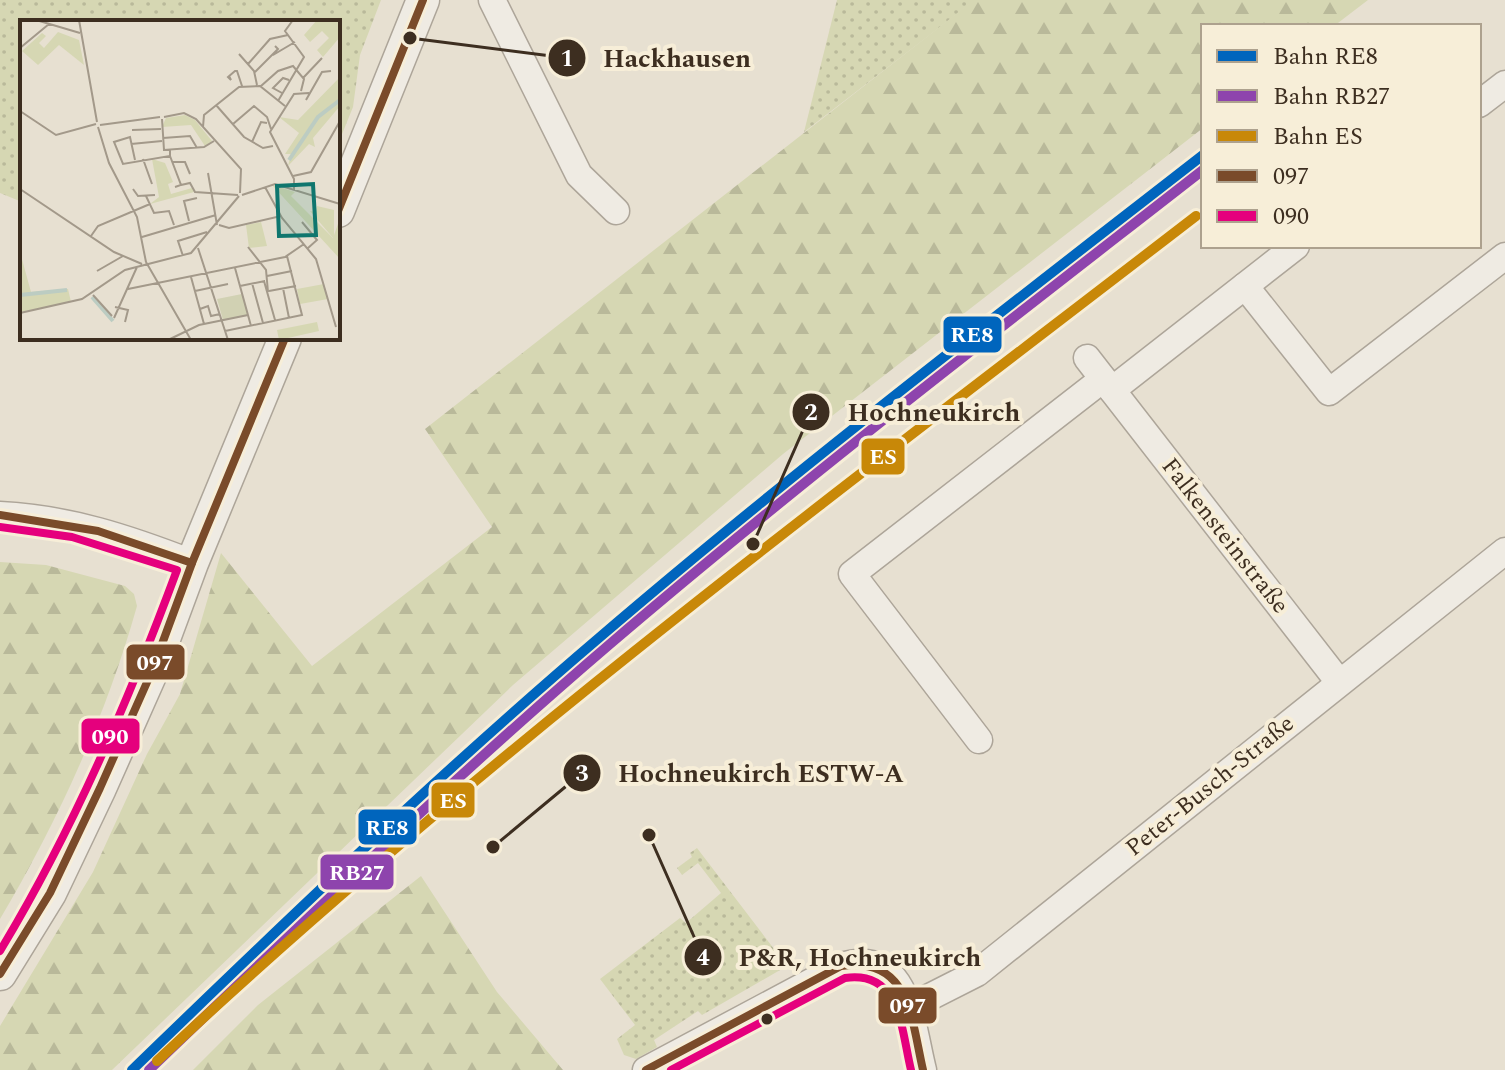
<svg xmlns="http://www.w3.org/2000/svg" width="1505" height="1070" font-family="Spectral,serif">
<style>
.grass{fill:url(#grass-dots)}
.forest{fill:url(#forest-firs)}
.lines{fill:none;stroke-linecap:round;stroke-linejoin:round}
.minor-casing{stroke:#ada599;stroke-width:29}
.tertiary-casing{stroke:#ada599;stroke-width:35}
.minor{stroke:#efebe3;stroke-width:26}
.tertiary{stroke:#efebe3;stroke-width:32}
.bus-1-casing{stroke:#f7eed8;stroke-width:14}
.bus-2-casing{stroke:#f7eed8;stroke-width:14}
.bus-1{stroke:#7a4b2a;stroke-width:8}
.bus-2{stroke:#e5007d;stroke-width:8}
.rail-1-casing{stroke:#f7eed8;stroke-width:16}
.rail-2-casing{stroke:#f7eed8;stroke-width:16}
.rail-3-casing{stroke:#f7eed8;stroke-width:16}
.rail-1{stroke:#0065bd;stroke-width:10}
.rail-2{stroke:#8e44ad;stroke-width:10}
.rail-3{stroke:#c88808;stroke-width:10}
.bus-dot{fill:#3d2e20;stroke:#f7eed8;stroke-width:3}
.labels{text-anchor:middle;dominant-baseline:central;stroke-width:8;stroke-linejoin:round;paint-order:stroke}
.street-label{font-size:24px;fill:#3d2e20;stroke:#f7eed8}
.inset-river{fill:none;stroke:#bcccc2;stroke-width:4}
.inset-road{fill:none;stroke:#a3998a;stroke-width:2}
.view{fill:#0f766e;fill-opacity:0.15;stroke:#0f766e;stroke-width:4}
.inset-edge{fill:none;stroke:#3d2e20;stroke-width:4}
.leader{fill:none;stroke:#3d2e20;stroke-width:3}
.callout-dot{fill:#3d2e20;stroke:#f7eed8;stroke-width:3}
.mark-label{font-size:24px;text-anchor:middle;font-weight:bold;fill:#fff}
.callout-label{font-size:26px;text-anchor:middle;font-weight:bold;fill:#3d2e20;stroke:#f7eed8;stroke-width:8;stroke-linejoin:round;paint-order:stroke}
.line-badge{stroke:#f7eed8;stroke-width:3}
.badge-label{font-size:22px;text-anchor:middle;font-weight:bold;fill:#fff}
</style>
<defs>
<pattern id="grass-dots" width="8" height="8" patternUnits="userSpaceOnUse" patternTransform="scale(2)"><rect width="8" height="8" fill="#d6d7b3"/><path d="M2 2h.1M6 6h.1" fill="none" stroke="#b9b99a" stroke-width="1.8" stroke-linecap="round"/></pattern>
<pattern id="forest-firs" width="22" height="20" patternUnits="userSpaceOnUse" patternTransform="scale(2)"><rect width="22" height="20" fill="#d6d7b3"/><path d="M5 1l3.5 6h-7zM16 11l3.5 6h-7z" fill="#b9b99a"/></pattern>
</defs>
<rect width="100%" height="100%" fill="#e7e0d1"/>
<!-- grass -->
<g class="grass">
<polygon points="0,0 381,0 360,55 353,107 338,144 338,22 22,22 22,202 0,193"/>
<polygon points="837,0 975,0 804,132"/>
<polygon points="697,848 787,966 702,1015 698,1011 654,1040 657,1047 636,1059 624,1055 617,1039 635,1025 600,979 680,918 686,923 721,893 698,863 682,875 677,868 692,857 690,853"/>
</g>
<!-- forest -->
<g class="forest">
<polygon points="974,0 1368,0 1334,26 1203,26 1203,128 783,454 513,685 112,1070 0,1070 0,1026 93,872 147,754 180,694 221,553 312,666 492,527 425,429"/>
<path d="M0 562 46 565 125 586 134 594 137 606C106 716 58 821 0 919Z"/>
<polygon points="421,876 497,992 563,1070 193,1070 258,1005"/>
</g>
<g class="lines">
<defs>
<g id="minor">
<polyline points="492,0 579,175 616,211"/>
<polyline points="1479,104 1505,84"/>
<polyline points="1245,286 1329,392 1505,256"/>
<polyline points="1087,358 1339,682"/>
<polyline points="1112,390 1296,246"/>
<path d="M0 515C68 518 130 539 192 563"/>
<polyline points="979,740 852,574 1103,379"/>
<polyline points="908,1008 977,973 1505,551"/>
<path d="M646 1070 841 966C908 946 911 1023 923 1070"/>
</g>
<g id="tertiary">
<polyline points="338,211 423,0"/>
<polyline points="0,974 50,893 100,788 152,671 192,563 285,338"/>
</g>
</defs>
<!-- minor casing -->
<use href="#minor" class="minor-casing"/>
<!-- tertiary casing -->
<use href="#tertiary" class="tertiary-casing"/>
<!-- minor -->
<use href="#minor" class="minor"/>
<!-- tertiary -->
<use href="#tertiary" class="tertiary"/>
<defs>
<g id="bus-1">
<polyline points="338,211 423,0"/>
<polyline points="0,515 98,531 192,563"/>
<polyline points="0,974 50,893 100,788 152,671 192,563 285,338"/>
<path d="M646 1070 841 966C910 956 911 1018 923 1070"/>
</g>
<g id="bus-2">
<path d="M0 527 72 537 177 570C128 702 73 830 0 951"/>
<path d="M671 1070 845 978C901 970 901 1029 911 1070"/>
</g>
</defs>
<!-- bus-1 casing -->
<use href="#bus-1" class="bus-1-casing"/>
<!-- bus-2 casing -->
<use href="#bus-2" class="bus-2-casing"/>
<!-- bus-1 -->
<use href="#bus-1" class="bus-1"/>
<!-- bus-2 -->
<use href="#bus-2" class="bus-2"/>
<defs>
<path id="rail-1" d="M132 1070C285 922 438 775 600 637 795 470 1000 313 1203 155"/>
<path id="rail-2" d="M149 1070C300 925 451 780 610 644 802 480 1003 326 1203 170"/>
<path id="rail-3" d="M157 1061C482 756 843 488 1196 216"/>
</defs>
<!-- rail-1 casing -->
<use href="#rail-1" class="rail-1-casing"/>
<!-- rail-2 casing -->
<use href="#rail-2" class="rail-2-casing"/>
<!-- rail-3 casing -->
<use href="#rail-3" class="rail-3-casing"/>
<!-- rail-1 -->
<use href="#rail-1" class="rail-1"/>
<!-- rail-2 -->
<use href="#rail-2" class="rail-2"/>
<!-- rail-3 -->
<use href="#rail-3" class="rail-3"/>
</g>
<!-- markers -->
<circle class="bus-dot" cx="767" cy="1019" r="7"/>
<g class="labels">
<!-- street labels -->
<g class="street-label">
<text transform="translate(1225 536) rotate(52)">Falkensteinstraße</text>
<text transform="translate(1210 786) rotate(-39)">Peter-Busch-Straße</text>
</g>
</g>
<!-- overview -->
<g transform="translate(20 20)">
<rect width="320" height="320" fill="#e7e0d1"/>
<path d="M297 0H320V17L303 37 297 30 309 18 302 11 290 22 284 15ZM38 12 59 20 64 45 39 25 18 45 2 31 22 13 26 16 19 23 24 28ZM165 95 175 100 192 121 185 126 171 105 142 107 146 98ZM297 186 314 190V219L290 191 296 192ZM297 302 299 311 259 320 257 310Z" fill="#d6d7b3"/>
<path d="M252 165 275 172 271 176 313 218 320 198V239ZM0 232 11 272 48 269 51 282 0 292Z" fill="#d6d7b3"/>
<path d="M222 274 228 295 203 300 197 279Z" fill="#d1d1b3"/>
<path d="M320 57V86L293 118 295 127 289 124 268 146 271 134H265L279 113 259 97 278 100ZM132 139 145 143 153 162 148 164 151 174 172 168 174 172 130 184 139 177ZM241 202 247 226 229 228 226 205ZM304 264 308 279 280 284 277 269Z" fill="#d6d7b3"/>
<path class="inset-river" d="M269 140 298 97 320 80M0 275 47 270M72 277 93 301"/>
<path class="inset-road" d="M16 0 60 13M59 0 77 102M0 28 29 4M219 34 234 51 237 65M253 35 275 22M228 44 250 19 268 15M235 52 258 29 255 26M209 56 211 60 208 57 215 51H217L222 66M283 58 302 38M241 66 258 51 273 46 284 59 281 71M262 73 253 68 263 58 269 60M286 80 302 52 311 51M258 81 284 37 265 11 273 0M196 85 224 117 243 128 253 126M0 91 36 115 76 104M144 97 164 93 176 99 221 149 220 173M142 99 144 130 184 127 194 121M213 104 234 86 247 97 251 109M80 105 140 97M78 107 89 143 117 197 126 242M183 107 184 95 219 67 240 66 265 86M112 110 141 109M143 118 170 116 177 128M232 122 241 102 247 103M111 124 142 121M150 136 161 165 155 167M123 139 132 164M115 140 110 117 94 122 103 144 150 136V130M152 142H165L170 154M188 153 197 205M273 156 291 152 320 101M161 165 170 163 175 172 218 175M245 167 262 198 296 239 316 307M0 169 94 232 122 244M113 169 118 176 135 175M274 171V159L250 112 274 74 289 73M222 175 255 164 320 184M126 176 134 193 149 191 154 205M169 201 164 181 177 178M282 202 297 220 288 228M199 205 209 208 261 196M71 216 78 206 130 184M122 217 196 195M228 227 246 250 248 272M178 228 208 320M163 236 158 221 187 212M126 242 171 320M215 248 231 306M77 251 103 236M247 256 272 251M171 257 184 304M244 261 255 300M232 263 243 303M220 266 245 261M263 268 269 298M108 269 265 237 284 224M175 271 208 264M249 271 276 266M73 275 92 296M95 287 108 290 105 302M180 289 188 286 191 296 200 294M0 293 62 279 105 250 171 233 219 176M94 298 117 247M205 311 282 295 267 236M148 320 179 305 228 295"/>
<path class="view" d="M293 164 296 215 259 216 257 166Z"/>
<rect width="320" height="320" class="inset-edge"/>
</g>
<!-- callouts -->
<path class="leader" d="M410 38L567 58M753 544L811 412M493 847L582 773M649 835L703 957"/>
<g class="callout-dot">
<circle cx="410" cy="38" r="8"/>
<circle cx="753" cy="544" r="8"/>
<circle cx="493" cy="847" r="8"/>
<circle cx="649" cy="835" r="8"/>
<circle cx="567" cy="58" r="20"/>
<circle cx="811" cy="412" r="20"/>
<circle cx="582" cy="773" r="20"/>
<circle cx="703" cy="957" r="20"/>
</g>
<g class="mark-label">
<text x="567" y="66">1</text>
<text x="811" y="420">2</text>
<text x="582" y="781">3</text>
<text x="703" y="965">4</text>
</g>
<g class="callout-label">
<text x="677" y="67">Hackhausen</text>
<text x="934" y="421">Hochneukirch</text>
<text x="761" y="782">Hochneukirch ESTW-A</text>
<text x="860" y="966">P&amp;R, Hochneukirch</text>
</g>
<g class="line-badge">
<rect x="942" y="315" width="61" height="39" rx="8" fill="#0065bd"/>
<rect x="860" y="437" width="46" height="39" rx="8" fill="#c88808"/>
<rect x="125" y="643" width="61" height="38" rx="8" fill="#7a4b2a"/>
<rect x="80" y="717" width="61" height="38" rx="8" fill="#e5007d"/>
<rect x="430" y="781" width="46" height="38" rx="8" fill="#c88808"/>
<rect x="357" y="808" width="61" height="38" rx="8" fill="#0065bd"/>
<rect x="319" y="853" width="76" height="38" rx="8" fill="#8e44ad"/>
<rect x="877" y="986" width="61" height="39" rx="8" fill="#7a4b2a"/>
</g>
<g class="badge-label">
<text x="972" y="342">RE8</text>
<text x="883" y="464">ES</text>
<text x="155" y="670">097</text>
<text x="110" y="744">090</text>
<text x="453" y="808">ES</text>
<text x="387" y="835">RE8</text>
<text x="357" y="880">RB27</text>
<text x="908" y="1013">097</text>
</g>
<!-- legend -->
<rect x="1201" y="24" width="280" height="224" fill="#f7eed8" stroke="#ada18e" stroke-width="2"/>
<rect x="1217" y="50" width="40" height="12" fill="#0065bd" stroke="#ada18e" stroke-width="2"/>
<text x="1273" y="64" font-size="24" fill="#3d2e20">Bahn RE8</text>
<rect x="1217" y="90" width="40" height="12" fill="#8e44ad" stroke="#ada18e" stroke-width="2"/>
<text x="1273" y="104" font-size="24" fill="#3d2e20">Bahn RB27</text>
<rect x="1217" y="130" width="40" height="12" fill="#c88808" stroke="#ada18e" stroke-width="2"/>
<text x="1273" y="144" font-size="24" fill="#3d2e20">Bahn ES</text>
<rect x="1217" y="170" width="40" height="12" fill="#7a4b2a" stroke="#ada18e" stroke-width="2"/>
<text x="1273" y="184" font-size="24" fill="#3d2e20">097</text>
<rect x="1217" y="210" width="40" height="12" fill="#e5007d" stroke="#ada18e" stroke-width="2"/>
<text x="1273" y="224" font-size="24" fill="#3d2e20">090</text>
</svg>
